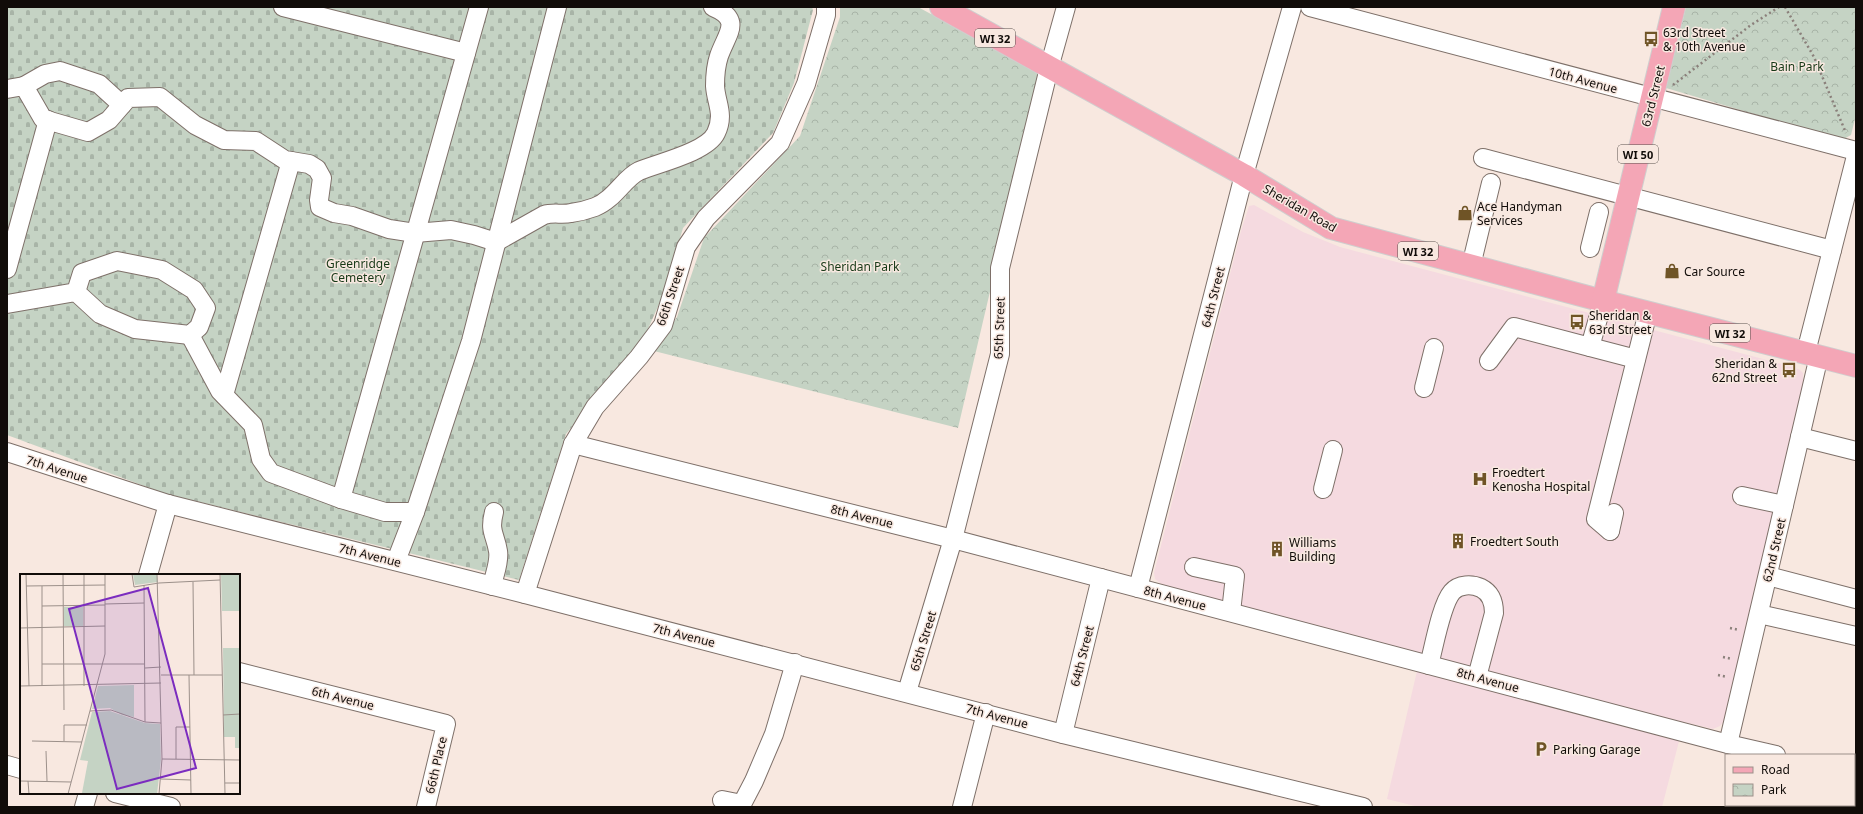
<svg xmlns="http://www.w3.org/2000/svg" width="1863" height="814" font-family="'Noto Sans',sans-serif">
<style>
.medical{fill:#f5dae0}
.cemetery{fill:url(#cemetery-stones)}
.park{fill:url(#park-crowns)}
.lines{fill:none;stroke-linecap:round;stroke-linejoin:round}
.minor-casing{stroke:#7e7069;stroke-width:20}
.major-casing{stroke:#cfcece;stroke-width:24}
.path{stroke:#8b807b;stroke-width:2.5;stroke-dasharray:2 3;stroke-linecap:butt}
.minor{stroke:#fff;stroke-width:18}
.major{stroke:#f4a6b6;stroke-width:22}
.labels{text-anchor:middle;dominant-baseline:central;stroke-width:3;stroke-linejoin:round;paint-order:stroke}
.shield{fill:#f8e8e0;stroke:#564e4a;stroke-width:1}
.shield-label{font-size:11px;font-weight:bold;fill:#110c09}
.poi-label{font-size:12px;fill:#110c09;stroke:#f8e8e0;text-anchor:start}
.park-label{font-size:12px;fill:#173917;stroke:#f8e8e0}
.street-label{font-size:12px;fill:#110c09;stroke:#f8e8e0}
.inset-road{fill:none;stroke:#9c908a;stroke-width:1}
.view{fill:#7b2cbf;fill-opacity:0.15;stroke:#7b2cbf;stroke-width:2}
.inset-edge{fill:none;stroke:#110c09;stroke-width:2}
</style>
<defs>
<pattern id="cemetery-stones" width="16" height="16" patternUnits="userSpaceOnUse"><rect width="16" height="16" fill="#c5d3c4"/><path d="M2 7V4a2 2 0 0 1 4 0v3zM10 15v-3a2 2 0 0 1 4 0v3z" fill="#a8b4a7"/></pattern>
<pattern id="park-crowns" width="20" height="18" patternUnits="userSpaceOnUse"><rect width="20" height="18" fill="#c5d3c4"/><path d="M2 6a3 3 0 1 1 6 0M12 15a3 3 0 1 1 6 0" fill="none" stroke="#a8b4a7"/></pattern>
</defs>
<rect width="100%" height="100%" fill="#f8e8e0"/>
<!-- medical -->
<polygon class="medical" points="1254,205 1303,232 1340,247 1793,367 1800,370 1803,373 1803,386 1724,721 1720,726 1713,729 1684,722 1662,807 1419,807 1387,799 1421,654 1164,586 1155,579 1154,573 1241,231 1249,206"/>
<!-- cemetery -->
<polygon class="cemetery" points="7,7 812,7 813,10 794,83 773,133 683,228 664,293 643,340 566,434 519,580 163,493 7,435"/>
<!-- park -->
<g class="park">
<polygon points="840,7 918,7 1041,74 958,428 654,351 677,317 704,238 800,136 840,17"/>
<polygon points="1686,7 1856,7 1856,115 1851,135 1842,140 1666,88"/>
</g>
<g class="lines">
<defs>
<g id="minor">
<polyline points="283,7 466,53"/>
<polyline points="1310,7 1856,151"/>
<polyline points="24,86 45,74 60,71 99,84 122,105"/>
<path d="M7 89 24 86 43 119 88 132 109 120 128 98 160 97 195 125 224 140 256 141 285 160 309 164 317 169 322 178 319 200 320 207 334 213 352 216 389 229 415 233 451 230 474 235 496 242 544 215C553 212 562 215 571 213 579 212 587 210 595 207 615 199 624 178 639 171 658 163 707 152 716 133 725 114 716 103 715 86 715 76 716 65 719 56 727 33 743 20 713 7"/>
<polyline points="1483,158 1832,250"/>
<polyline points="1590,248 1599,212"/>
<polyline points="1471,266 1491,183"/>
<polyline points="7,269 48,120"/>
<polyline points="7,304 76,292 100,314 135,329 190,335 199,327 206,308 194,290 162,270 117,261 82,273 76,292"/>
<polyline points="190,335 220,391 253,425 261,459 271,473 341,499 385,512 415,512"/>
<polyline points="1590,347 1636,359"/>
<polyline points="1806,352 1856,156"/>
<polyline points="1489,361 1514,327 1590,347 1603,301"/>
<polyline points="1424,388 1434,348"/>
<polyline points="224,395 291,161"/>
<polyline points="1800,437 1856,451"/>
<polyline points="573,444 953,539 1728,744 1776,755"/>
<polyline points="7,452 168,504 525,594 1063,734 1363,807"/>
<polyline points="1323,489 1333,450"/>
<polyline points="1742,496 1784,505"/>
<polyline points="341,499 479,7"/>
<polyline points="1610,531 1596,519 1648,312"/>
<polyline points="1610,531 1614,513"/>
<polyline points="396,561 415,512 471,341 557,7"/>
<polyline points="1194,567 1235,576 1231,612"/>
<polyline points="148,575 168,504"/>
<polyline points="1768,576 1856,599"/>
<path d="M492 586C494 575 500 562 498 551 495 533 489 532 494 512"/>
<polyline points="1138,588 1244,175 1292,7"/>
<polyline points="525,594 573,444 595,407 639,357 663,325 686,247 706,218 780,143 806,84 826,15 826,7"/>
<polyline points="1759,614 1856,636"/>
<path d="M1429 665C1434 647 1441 605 1452 592 1459 584 1472 584 1481 588 1491 593 1494 602 1494 613L1477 677"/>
<polyline points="239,672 446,724 426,807"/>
<polyline points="907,692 953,539 1000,354 1000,268 1049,68 1066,7"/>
<polyline points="1063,734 1101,578"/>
<polyline points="1728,744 1819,356"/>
<polyline points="7,765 21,769"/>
<polyline points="1854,773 1856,774"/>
<polyline points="115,793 171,807"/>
<polyline points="722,800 742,804 754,781 774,734 795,663"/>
<polyline points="84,807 88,793"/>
<polyline points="962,807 986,713"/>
</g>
<g id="major">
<polyline points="941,7 1244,175 1331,228 1603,301 1856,366"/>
<polyline points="1603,301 1674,7"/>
</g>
</defs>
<!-- minor casing -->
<use href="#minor" class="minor-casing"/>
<!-- major casing -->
<use href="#major" class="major-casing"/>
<!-- path -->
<g class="path">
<polyline points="1785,7 1814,57 1846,133"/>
<polyline points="1673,85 1751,25 1779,7"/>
<polyline points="1730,628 1739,630"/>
<polyline points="1723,657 1732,659"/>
<polyline points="1718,675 1727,677"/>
</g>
<!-- minor -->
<use href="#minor" class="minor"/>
<!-- major -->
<use href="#major" class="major"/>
</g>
<!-- icons -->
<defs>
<symbol id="bus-bare" viewBox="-9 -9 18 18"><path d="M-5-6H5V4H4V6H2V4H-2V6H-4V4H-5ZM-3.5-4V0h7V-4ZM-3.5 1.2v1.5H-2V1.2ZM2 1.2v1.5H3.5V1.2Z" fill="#6f5426" stroke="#f8e8e0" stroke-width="2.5" paint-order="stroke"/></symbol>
<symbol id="shop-bare" viewBox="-9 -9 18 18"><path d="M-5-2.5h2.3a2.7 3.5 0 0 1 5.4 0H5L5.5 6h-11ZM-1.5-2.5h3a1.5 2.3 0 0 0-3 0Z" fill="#6f5426" stroke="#f8e8e0" stroke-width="2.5" paint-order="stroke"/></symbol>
<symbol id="hospital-bare" viewBox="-9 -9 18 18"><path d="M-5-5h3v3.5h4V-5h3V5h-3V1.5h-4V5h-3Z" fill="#6f5426" stroke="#f8e8e0" stroke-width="2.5" paint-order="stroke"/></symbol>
<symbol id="building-bare" viewBox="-9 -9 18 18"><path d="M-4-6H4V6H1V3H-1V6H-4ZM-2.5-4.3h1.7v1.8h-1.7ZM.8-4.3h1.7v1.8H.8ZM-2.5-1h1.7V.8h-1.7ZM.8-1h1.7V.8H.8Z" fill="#6f5426" stroke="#f8e8e0" stroke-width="2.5" paint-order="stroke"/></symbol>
<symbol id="parking-bare" viewBox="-9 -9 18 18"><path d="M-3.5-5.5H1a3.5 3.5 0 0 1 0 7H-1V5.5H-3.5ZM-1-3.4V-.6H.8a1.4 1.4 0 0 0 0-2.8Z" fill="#6f5426" stroke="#f8e8e0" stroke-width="2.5" paint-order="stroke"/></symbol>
</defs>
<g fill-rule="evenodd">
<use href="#bus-bare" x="1640" y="28" width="22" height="22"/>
<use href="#shop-bare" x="1454" y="202" width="22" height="22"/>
<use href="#shop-bare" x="1661" y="260" width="22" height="22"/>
<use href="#bus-bare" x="1566" y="311" width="22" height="22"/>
<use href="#bus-bare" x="1778" y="359" width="22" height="22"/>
<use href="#hospital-bare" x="1469" y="468" width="22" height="22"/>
<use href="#building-bare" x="1447" y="530" width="22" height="22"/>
<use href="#building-bare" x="1266" y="538" width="22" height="22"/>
<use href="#parking-bare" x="1530" y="738" width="22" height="22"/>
</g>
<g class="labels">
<!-- shield labels -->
<g class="shield">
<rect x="975" y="29" width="40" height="18" rx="3"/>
<rect x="1618" y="145" width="40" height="18" rx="3"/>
<rect x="1398" y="242" width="40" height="18" rx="3"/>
<rect x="1710" y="324" width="40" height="18" rx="3"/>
</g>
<g class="shield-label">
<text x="995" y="38">WI 32</text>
<text x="1638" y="154">WI 50</text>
<text x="1418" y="251">WI 32</text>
<text x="1730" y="333">WI 32</text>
</g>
<!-- poi labels -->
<g class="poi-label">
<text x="1663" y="32">63rd Street<tspan x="1663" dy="14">&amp; 10th Avenue</tspan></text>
<text x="1477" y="206">Ace Handyman<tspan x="1477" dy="14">Services</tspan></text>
<text x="1684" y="271">Car Source</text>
<text x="1589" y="315">Sheridan &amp;<tspan x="1589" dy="14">63rd Street</tspan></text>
<text x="1777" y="363" text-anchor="end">Sheridan &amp;<tspan x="1777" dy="14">62nd Street</tspan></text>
<text x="1492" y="472">Froedtert<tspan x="1492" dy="14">Kenosha Hospital</tspan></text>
<text x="1470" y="541">Froedtert South</text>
<text x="1289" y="542">Williams<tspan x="1289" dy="14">Building</tspan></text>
<text x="1553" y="749">Parking Garage</text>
</g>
<!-- park labels -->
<g class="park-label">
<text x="1797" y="66">Bain Park</text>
<text x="358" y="263">Greenridge<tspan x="358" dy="14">Cemetery</tspan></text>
<text x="860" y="266">Sheridan Park</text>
</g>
<!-- street labels -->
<g class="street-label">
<text transform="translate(1583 80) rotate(15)">10th Avenue</text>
<text transform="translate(1653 96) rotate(-76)">63rd Street</text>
<text transform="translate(1300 208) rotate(30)">Sheridan Road</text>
<text transform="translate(670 296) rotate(-71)">66th Street</text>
<text transform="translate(1213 297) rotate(-76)">64th Street</text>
<text transform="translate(999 328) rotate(-88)">65th Street</text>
<text transform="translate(57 469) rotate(18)">7th Avenue</text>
<text transform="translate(862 516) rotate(14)">8th Avenue</text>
<text transform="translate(1774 550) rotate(-77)">62nd Street</text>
<text transform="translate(370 555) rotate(14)">7th Avenue</text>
<text transform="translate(1175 598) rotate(15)">8th Avenue</text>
<text transform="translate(684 635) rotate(14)">7th Avenue</text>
<text transform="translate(923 641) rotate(-73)">65th Street</text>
<text transform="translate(1082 656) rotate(-76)">64th Street</text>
<text transform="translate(1488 680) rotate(15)">8th Avenue</text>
<text transform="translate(343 698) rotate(14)">6th Avenue</text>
<text transform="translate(997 716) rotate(15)">7th Avenue</text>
<text transform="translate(436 765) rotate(-77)">66th Place</text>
</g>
</g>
<!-- overview -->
<g transform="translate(20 574)">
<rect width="220" height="220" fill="#f8e8e0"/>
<path d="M90 137 125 149 140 150 141 186 137 220 62 219 68 187 60 186 72 138Z" fill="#c5d3c4"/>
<path d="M113 0H137L138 8 115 11ZM201 0H220V37H202ZM44 33H63V52H44ZM203 74H220V174H215V163H204ZM114 111V143L102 141 90 134 72 135 78 112Z" fill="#c5d3c4"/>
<path class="inset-road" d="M6 0 9 112M43 0 44 136M64 0V112M112 0 114 13 139 9 200 6M137 0 142 185 139 220M200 0 205 220M173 8 174 101M124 11 125 148M6 12 85 11M22 12V112M85 30 124 29M22 32 85 31M0 54 85 52M22 90H125M125 94 141 93M141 101H202M169 101 171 220M0 112 141 109M70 137 91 136 125 148 141 149M203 141 220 140M12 167 62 168M44 167V151H67M26 177 27 207M142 185 220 186M156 185V153H170M141 205 171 206M0 207 51 208M8 207 9 220M205 209H220M48 220 85 80V0"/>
<path class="view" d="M128 14 176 194 97 215 49 35Z"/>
<rect width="220" height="220" class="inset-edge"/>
</g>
<!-- border -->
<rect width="1863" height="814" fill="none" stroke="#110c09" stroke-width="16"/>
<!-- legend -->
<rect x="1725" y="754" width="130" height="52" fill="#f8e8e0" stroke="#9c908a"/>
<rect x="1733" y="767" width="20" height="6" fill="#f4a6b6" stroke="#9c908a"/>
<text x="1761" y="774" font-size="12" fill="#110c09">Road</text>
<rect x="1733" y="784" width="20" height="12" fill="url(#park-crowns)" stroke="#9c908a"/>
<text x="1761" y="794" font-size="12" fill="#110c09">Park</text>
</svg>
